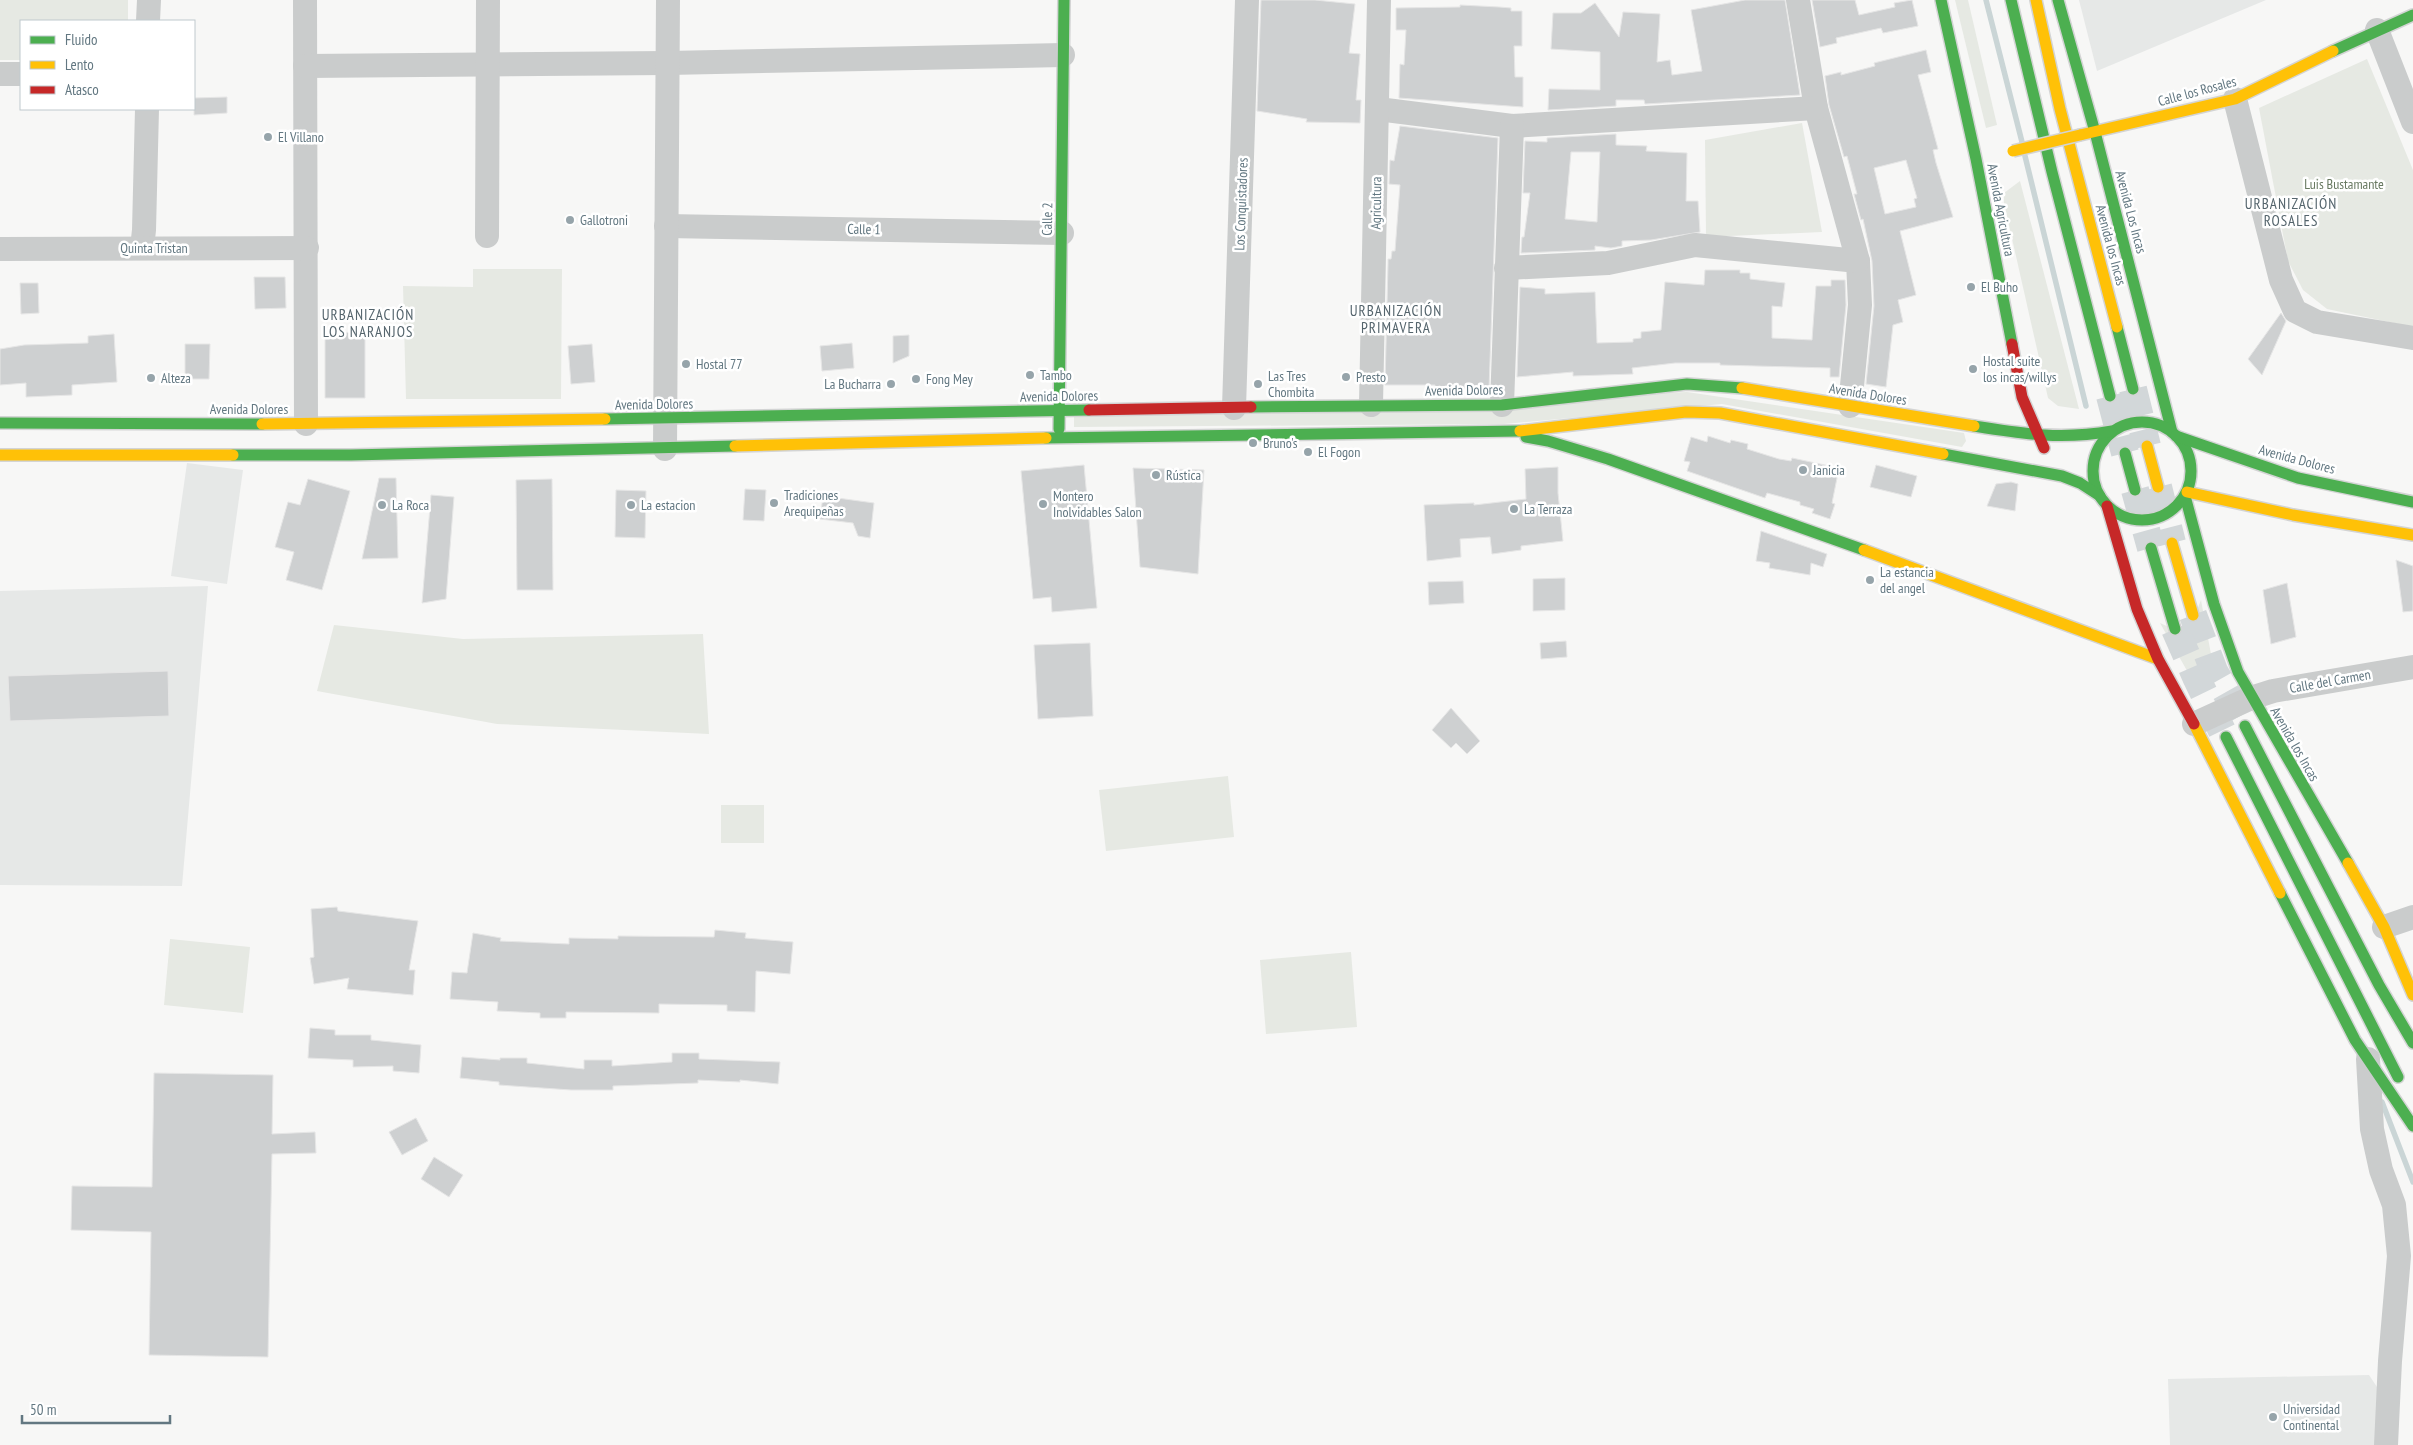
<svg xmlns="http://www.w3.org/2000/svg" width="2413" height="1445" font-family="'PT Sans Narrow',sans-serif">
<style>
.built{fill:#e6e8e7}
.green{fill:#e6e9e3}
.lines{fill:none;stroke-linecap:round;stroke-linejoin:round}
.stream{stroke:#cad5d6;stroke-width:5.5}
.building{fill:#ced0d1;stroke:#e6e6e6;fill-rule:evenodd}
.primary-tunnel{stroke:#d2d7d9;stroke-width:28;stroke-dasharray:28 14;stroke-linecap:butt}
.fast-casing{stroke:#d3d4d4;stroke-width:14}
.slow-casing{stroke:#d3d4d4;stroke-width:14}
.jam-casing{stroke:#d3d4d4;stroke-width:14}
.street{stroke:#cacccc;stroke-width:24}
.fast{stroke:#4caf50;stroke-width:11}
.slow{stroke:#ffc107;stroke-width:11}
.jam{stroke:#c62828;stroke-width:11}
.slow-bridge-casing{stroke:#d3d4d4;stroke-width:14;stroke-linecap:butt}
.slow-bridge{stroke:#ffc107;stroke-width:11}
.poi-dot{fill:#96a4aa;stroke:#fff;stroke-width:2}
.labels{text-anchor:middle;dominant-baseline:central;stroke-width:5;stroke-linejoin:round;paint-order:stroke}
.street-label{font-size:14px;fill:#627781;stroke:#fff}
.poi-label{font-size:14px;fill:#627781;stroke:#fff;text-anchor:start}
.park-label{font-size:14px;fill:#687961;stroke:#fff}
.neighbourhood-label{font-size:15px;letter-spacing:1px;fill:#54646c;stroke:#fff}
</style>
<rect width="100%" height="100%" fill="#f7f7f6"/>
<!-- built -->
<g class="built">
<polygon points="2079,0 2266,0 2097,71"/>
<polygon points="187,463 243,470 227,584 171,576"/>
<polygon points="208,586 182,886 0,885 0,591"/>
<polygon points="2369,1375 2379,1390 2376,1445 2170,1445 2168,1379"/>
</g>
<!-- green -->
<g class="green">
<polygon points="0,0 128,0 128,21 21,21 21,60 0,60"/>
<polygon points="1955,0 1968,0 1997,125 1986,128"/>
<polygon points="2367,59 2413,170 2413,327 2327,309 2303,290 2288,261 2259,108"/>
<polygon points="1802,123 1822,232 1706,237 1705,140"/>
<polygon points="2020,181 2079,409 2058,406 2048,398 2004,203 2004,193"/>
<polygon points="473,269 562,269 561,399 406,399 403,286 473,287"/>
<polygon points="1687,392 1964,433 1966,441 1962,447 1722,404 1504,424 1074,427 1074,417"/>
<polygon points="2201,600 2215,676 2200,684 2194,683 2160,623 2182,633 2190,628"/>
<polygon points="334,625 463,639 703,634 709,734 497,724 317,691"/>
<polygon points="1228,776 1234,837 1106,851 1099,790"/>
<rect x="721" y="805" width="43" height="38"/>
<polygon points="170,939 250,947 243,1013 164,1005"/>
<polygon points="1351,952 1357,1027 1266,1034 1260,960"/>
</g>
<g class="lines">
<!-- stream -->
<g class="stream">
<polyline points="1986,0 2022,142"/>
<polyline points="2025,156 2086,406"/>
<polyline points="2382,1102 2413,1182"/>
</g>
</g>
<!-- building -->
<g class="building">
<polygon points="1261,0 1315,0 1355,4 1349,53 1360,54 1356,100 1361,100 1360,123 1306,122 1307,119 1257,111"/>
<polygon points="1745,0 1785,0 1800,95 1645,104 1644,100 1616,100 1616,106 1548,110 1549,89 1600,90 1600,52 1551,49 1553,13 1581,13 1595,3 1619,37 1623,12 1660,14 1657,62 1670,60 1672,75 1702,71 1691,10"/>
<polygon points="1812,0 1855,0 1859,15 1895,7 1894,3 1912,0 1918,26 1883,33 1881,28 1836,38 1837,43 1820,47"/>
<polygon points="1460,5 1499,7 1511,8 1511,11 1522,11 1522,46 1514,46 1515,77 1523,77 1523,107 1399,98 1400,64 1404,65 1406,30 1396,30 1396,8 1460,7"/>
<path d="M1926 50 1931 72 1918 75 1938 149 1933 150 1936 163 1953 217 1900 231 1916 295 1898 300 1903 322 1893 325 1886 387 1866 384 1874 306 1872 261 1863 219 1861 220 1854 194H1857L1847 156 1844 157 1829 105 1825 76 1841 72V75L1875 66 1874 63ZM1906 160 1917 198 1914 199 1916 207 1885 214 1874 168Z"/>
<polygon points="227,97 227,113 194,115 194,98"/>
<polygon points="1400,126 1498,138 1489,389 1435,389 1435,385 1385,385 1388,264 1388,259 1391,259 1392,251 1395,251 1400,185 1389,184 1390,160 1394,161"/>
<path d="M1616 134V145L1647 146 1646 151 1687 153 1686 201H1698L1700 232 1651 240 1622 241V246L1611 248 1595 246V250L1521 253 1522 237H1524L1530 193H1523L1525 141 1547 142V138ZM1571 152H1600L1597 222 1565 219Z"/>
<polygon points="1705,270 1740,270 1740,273 1750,273 1750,279 1785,283 1782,307 1772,306 1772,338 1812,340 1816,286 1831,286 1831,280 1845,280 1846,305 1839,377 1830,377 1830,368 1720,365 1720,363 1675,363 1632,368 1633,374 1573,376 1573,372 1517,377 1520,287 1545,289 1545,294 1595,292 1597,343 1633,342 1633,339 1641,338 1641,332 1661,330 1665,282 1704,285"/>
<polygon points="254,277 285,277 286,308 255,309"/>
<polygon points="20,283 38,283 39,313 21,314"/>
<polygon points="2281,313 2286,321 2262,375 2248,359"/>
<polygon points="365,332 365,398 325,398 325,333"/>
<polygon points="114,334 117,382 72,385 72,395 26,397 26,383 0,385 0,349 24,345 88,343 88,336"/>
<polygon points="909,335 909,356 893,363 893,336"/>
<polygon points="852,343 854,368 822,371 820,346"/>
<polygon points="185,344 210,344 209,379 185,379"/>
<polygon points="592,344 595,382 571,384 568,346"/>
<polygon points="1708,436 1730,443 1731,440 1748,444 1747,449 1779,459 1791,461 1792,458 1839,468 1832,503 1835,504 1830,519 1812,513 1814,509 1800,505 1800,502 1767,493 1765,498 1687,471 1690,462 1684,461 1691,437 1707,442"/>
<polygon points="1084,465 1097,608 1052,612 1051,597 1033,599 1021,471"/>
<polygon points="1876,465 1917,476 1911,497 1870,487"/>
<polygon points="1558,467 1558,493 1563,541 1521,546 1521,550 1492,554 1490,537 1460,539 1461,557 1427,561 1424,505 1474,503 1474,505 1526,499 1525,469"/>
<polygon points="1133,468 1204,470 1198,574 1140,567"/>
<polygon points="379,478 396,478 398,558 362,559"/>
<polygon points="308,479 350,491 322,590 286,580 294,552 275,547 288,502 300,505"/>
<polygon points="552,479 553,590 517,590 516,480"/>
<polygon points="2011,482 2018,484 2015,511 1987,506 1996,484"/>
<polygon points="745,489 766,490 764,521 743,520"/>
<polygon points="616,490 646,491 645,538 615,537"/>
<polygon points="431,495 454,497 446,599 422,603"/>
<polygon points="823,496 874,503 870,538 858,536 853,523 820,519"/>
<polygon points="1761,531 1827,554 1823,567 1811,563 1810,575 1769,568 1770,563 1756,561"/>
<polygon points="2396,560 2413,566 2413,611 2403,612"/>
<polygon points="1565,578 1565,610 1533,611 1533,579"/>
<polygon points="1463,581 1464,603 1429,605 1428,582"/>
<polygon points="2287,583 2296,637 2271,644 2263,590"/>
<polygon points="1566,641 1567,657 1541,659 1540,643"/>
<polygon points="1090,643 1093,716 1038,719 1034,645"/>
<polygon points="168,671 169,716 10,721 8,676"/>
<polygon points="1451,708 1480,741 1467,754 1456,743 1451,748 1432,730"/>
<polygon points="337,907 338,911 418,921 409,970 415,970 413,995 347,989 349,978 314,984 310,958 314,957 311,909"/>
<polygon points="715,930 746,933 745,938 793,942 790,974 756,971 755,1012 727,1011 727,1005 659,1004 659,1013 566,1012 566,1018 540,1018 540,1013 497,1011 498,1002 450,999 452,972 467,973 473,933 501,938 500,941 569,944 569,938 618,939 618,936 714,937"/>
<polygon points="310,1028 335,1030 335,1035 371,1035 371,1040 421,1045 419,1073 393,1071 393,1066 353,1067 353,1060 308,1058"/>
<polygon points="672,1053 699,1053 699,1059 780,1062 778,1084 740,1080 740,1082 698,1080 698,1083 613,1086 613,1090 571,1090 499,1085 499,1082 460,1078 462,1057 500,1060 500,1058 527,1058 527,1063 584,1069 584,1060 612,1060 612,1066 672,1062"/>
<polygon points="154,1073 273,1075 272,1134 315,1132 316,1153 272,1154 268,1357 149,1355 151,1232 71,1230 72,1186 152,1187"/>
<polygon points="416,1118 428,1141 402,1155 389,1132"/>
<polygon points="434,1157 463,1175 449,1197 421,1179"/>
</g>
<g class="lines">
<!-- primary-tunnel -->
<g class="primary-tunnel">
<polyline points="2133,389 2147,446"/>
<polyline points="2110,396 2125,453"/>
<polyline points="2158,487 2172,543"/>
<polyline points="2135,490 2151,548"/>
<polyline points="2193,615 2214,671 2245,726"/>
<polyline points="2175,629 2197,679 2225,737"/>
</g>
<defs>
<g id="fast">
<polyline points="1941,0 1976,159 2012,344"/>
<polyline points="2011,0 2052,172 2110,396"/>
<polyline points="2058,0 2095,132 2172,432"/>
<polyline points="2333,51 2413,15"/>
<polyline points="2117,327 2133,389"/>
<polyline points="1251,407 1502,405 1687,384 1742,388"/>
<polyline points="605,419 1089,410"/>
<circle cx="2142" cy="471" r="49"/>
<polyline points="0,423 262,424"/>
<path d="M1974 426C2025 434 2061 440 2112 431"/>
<polyline points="1059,429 1064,0"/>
<polyline points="2176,436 2298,478 2413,502"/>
<polyline points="1526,437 1548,441 1608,459 1864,550"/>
<polyline points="1046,438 1520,431"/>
<polyline points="2125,453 2135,490"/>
<polyline points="1943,454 2062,476 2080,483 2100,496"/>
<polyline points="233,455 351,455 735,446"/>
<polyline points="2185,496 2214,604 2238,672 2348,863"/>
<polyline points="2151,548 2175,629"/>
<polyline points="2245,726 2379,985 2413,1043"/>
<polyline points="2226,737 2398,1077"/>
<polyline points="2280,893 2355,1040 2413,1126"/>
</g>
<g id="slow">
<polyline points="2036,0 2060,109 2117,327"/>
<polyline points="2080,135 2235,99 2333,51"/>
<polyline points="1742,388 1974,426"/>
<polyline points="262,424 605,419"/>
<polyline points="1520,431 1686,412 1720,413 1943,454"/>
<polyline points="735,446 1046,438"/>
<polyline points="2147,446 2158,487"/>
<polyline points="0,455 233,455"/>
<polyline points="2187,492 2293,515 2413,535"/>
<polyline points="2172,543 2193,615"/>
<polyline points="1864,550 2158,659"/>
<polyline points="2194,724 2280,893"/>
<polyline points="2348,863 2384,927 2413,995"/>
</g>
<g id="jam">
<polyline points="2012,344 2022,397 2044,448"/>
<polyline points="1089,410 1251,407"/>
<polyline points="2107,506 2137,609 2158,659 2194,724"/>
</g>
</defs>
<!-- fast casing -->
<use href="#fast" class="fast-casing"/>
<!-- slow casing -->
<use href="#slow" class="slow-casing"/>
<!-- jam casing -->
<use href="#jam" class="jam-casing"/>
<!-- street -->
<g class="street">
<polyline points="305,0 306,424"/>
<polyline points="1798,0 1816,108 1858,261 1860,305 1850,406"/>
<polyline points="148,21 149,0"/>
<polyline points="2377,30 2413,122"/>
<polyline points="305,66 668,63 1063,55"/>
<polyline points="0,74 21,74"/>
<polyline points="2235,99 2281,280 2295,311 2317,322 2413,338"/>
<polyline points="1378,109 1512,126 1816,108"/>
<polyline points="666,226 1062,233"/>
<polyline points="487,236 488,0"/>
<polyline points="142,248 144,230 147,109"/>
<polyline points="0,249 307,248"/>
<polyline points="1506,268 1608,263 1695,245 1858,261"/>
<polyline points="1371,405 1379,0"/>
<polyline points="1502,405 1512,126"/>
<polyline points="1234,408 1247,0"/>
<polyline points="665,449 668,0"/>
<polyline points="2194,724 2251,698 2273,691 2413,667"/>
<polyline points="2384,927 2413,917"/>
<polyline points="2368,1059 2372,1129 2381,1170 2394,1205 2399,1256 2390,1361 2386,1445"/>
</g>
<!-- fast -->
<use href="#fast" class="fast"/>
<!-- slow -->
<use href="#slow" class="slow"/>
<!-- jam -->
<use href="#jam" class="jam"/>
<defs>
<polyline id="slow-bridge" points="2013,151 2080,135"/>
</defs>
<!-- slow-bridge casing -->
<use href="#slow-bridge" class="slow-bridge-casing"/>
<!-- slow-bridge -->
<use href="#slow-bridge" class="slow-bridge"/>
</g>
<!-- markers -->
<g class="poi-dot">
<circle cx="268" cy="137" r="5"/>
<circle cx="570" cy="220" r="5"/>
<circle cx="1971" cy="287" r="5"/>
<circle cx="686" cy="364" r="5"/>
<circle cx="1973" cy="369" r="5"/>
<circle cx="1030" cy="375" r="5"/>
<circle cx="1346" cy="377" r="5"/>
<circle cx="151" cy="378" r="5"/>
<circle cx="916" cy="379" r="5"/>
<circle cx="891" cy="384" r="5"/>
<circle cx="1258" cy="384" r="5"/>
<circle cx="1253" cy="443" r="5"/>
<circle cx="1308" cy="452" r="5"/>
<circle cx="1803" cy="470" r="5"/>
<circle cx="1156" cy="475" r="5"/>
<circle cx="774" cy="503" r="5"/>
<circle cx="1043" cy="504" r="5"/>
<circle cx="382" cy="505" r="5"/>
<circle cx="631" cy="505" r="5"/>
<circle cx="1514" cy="509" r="5"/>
<circle cx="1870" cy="580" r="5"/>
<circle cx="2273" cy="1417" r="5"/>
</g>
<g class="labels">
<!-- street labels -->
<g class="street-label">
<text transform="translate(2197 91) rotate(-15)">Calle los Rosales</text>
<text transform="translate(1376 203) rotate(-89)">Agricultura</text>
<text transform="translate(1241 204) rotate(-88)">Los Conquistadores</text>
<text transform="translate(2001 210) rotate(79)">Avenida Agricultura</text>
<text transform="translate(2131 212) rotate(75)">Avenida Los Incas</text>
<text transform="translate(1047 219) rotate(-89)">Calle 2</text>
<text transform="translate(864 229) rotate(1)">Calle 1</text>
<text transform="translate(2111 245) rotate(75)">Avenida los Incas</text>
<text x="154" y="248">Quinta Tristan</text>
<text transform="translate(1464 390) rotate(-1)">Avenida Dolores</text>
<text transform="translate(1868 394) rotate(9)">Avenida Dolores</text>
<text transform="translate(1059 396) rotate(-1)">Avenida Dolores</text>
<text transform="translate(654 404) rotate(-1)">Avenida Dolores</text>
<text x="249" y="409">Avenida Dolores</text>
<text transform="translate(2297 459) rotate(15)">Avenida Dolores</text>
<text transform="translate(2330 681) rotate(-10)">Calle del Carmen</text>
<text transform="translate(2295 744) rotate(60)">Avenida los Incas</text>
</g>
<!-- poi labels -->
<g class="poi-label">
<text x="278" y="137">El Villano</text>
<text x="580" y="220">Gallotroni</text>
<text x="1981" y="287">El Buho</text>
<text x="1983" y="361">Hostal suite<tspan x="1983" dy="16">los incas/willys</tspan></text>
<text x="696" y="364">Hostal 77</text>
<text x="1040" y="375">Tambo</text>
<text x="1268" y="376">Las Tres<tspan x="1268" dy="16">Chombita</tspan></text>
<text x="1356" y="377">Presto</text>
<text x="161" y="378">Alteza</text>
<text x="926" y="379">Fong Mey</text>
<text x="881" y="384" text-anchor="end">La Bucharra</text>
<text x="1263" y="443">Bruno's</text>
<text x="1318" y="452">El Fogon</text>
<text x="1813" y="470">Janicia</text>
<text x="1166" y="475">Rústica</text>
<text x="784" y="495">Tradiciones<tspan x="784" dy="16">Arequipeñas</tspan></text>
<text x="1053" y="496">Montero<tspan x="1053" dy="16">Inolvidables Salon</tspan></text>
<text x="392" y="505">La Roca</text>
<text x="641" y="505">La estacion</text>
<text x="1524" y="509">La Terraza</text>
<text x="1880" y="572">La estancia<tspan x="1880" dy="16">del angel</tspan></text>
<text x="2283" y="1409">Universidad<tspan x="2283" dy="16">Continental</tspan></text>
</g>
<!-- park labels -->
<g class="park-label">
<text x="2344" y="184">Luis Bustamante</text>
</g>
<!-- neighbourhood labels -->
<g class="neighbourhood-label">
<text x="2291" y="203">URBANIZACIÓN<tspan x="2291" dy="17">ROSALES</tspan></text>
<text x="1396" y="310">URBANIZACIÓN<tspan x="1396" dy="17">PRIMAVERA</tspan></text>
<text x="368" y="314">URBANIZACIÓN<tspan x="368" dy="17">LOS NARANJOS</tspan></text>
</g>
</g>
<!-- legend -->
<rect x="20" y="20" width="175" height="90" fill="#ffffff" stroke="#c0c9cd"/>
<rect x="30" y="36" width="25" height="8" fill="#4caf50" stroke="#c0c9cd"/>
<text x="65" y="45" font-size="15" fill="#627781">Fluido</text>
<rect x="30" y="61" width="25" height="8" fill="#ffc107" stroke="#c0c9cd"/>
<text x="65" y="70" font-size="15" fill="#627781">Lento</text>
<rect x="30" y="86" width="25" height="8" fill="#c62828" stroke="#c0c9cd"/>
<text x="65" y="95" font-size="15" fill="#627781">Atasco</text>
<!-- scale -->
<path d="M22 1415v8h148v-8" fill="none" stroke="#627781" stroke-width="2.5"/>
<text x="30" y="1415" font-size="15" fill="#627781" stroke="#ffffff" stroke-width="4" paint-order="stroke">50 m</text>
</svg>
